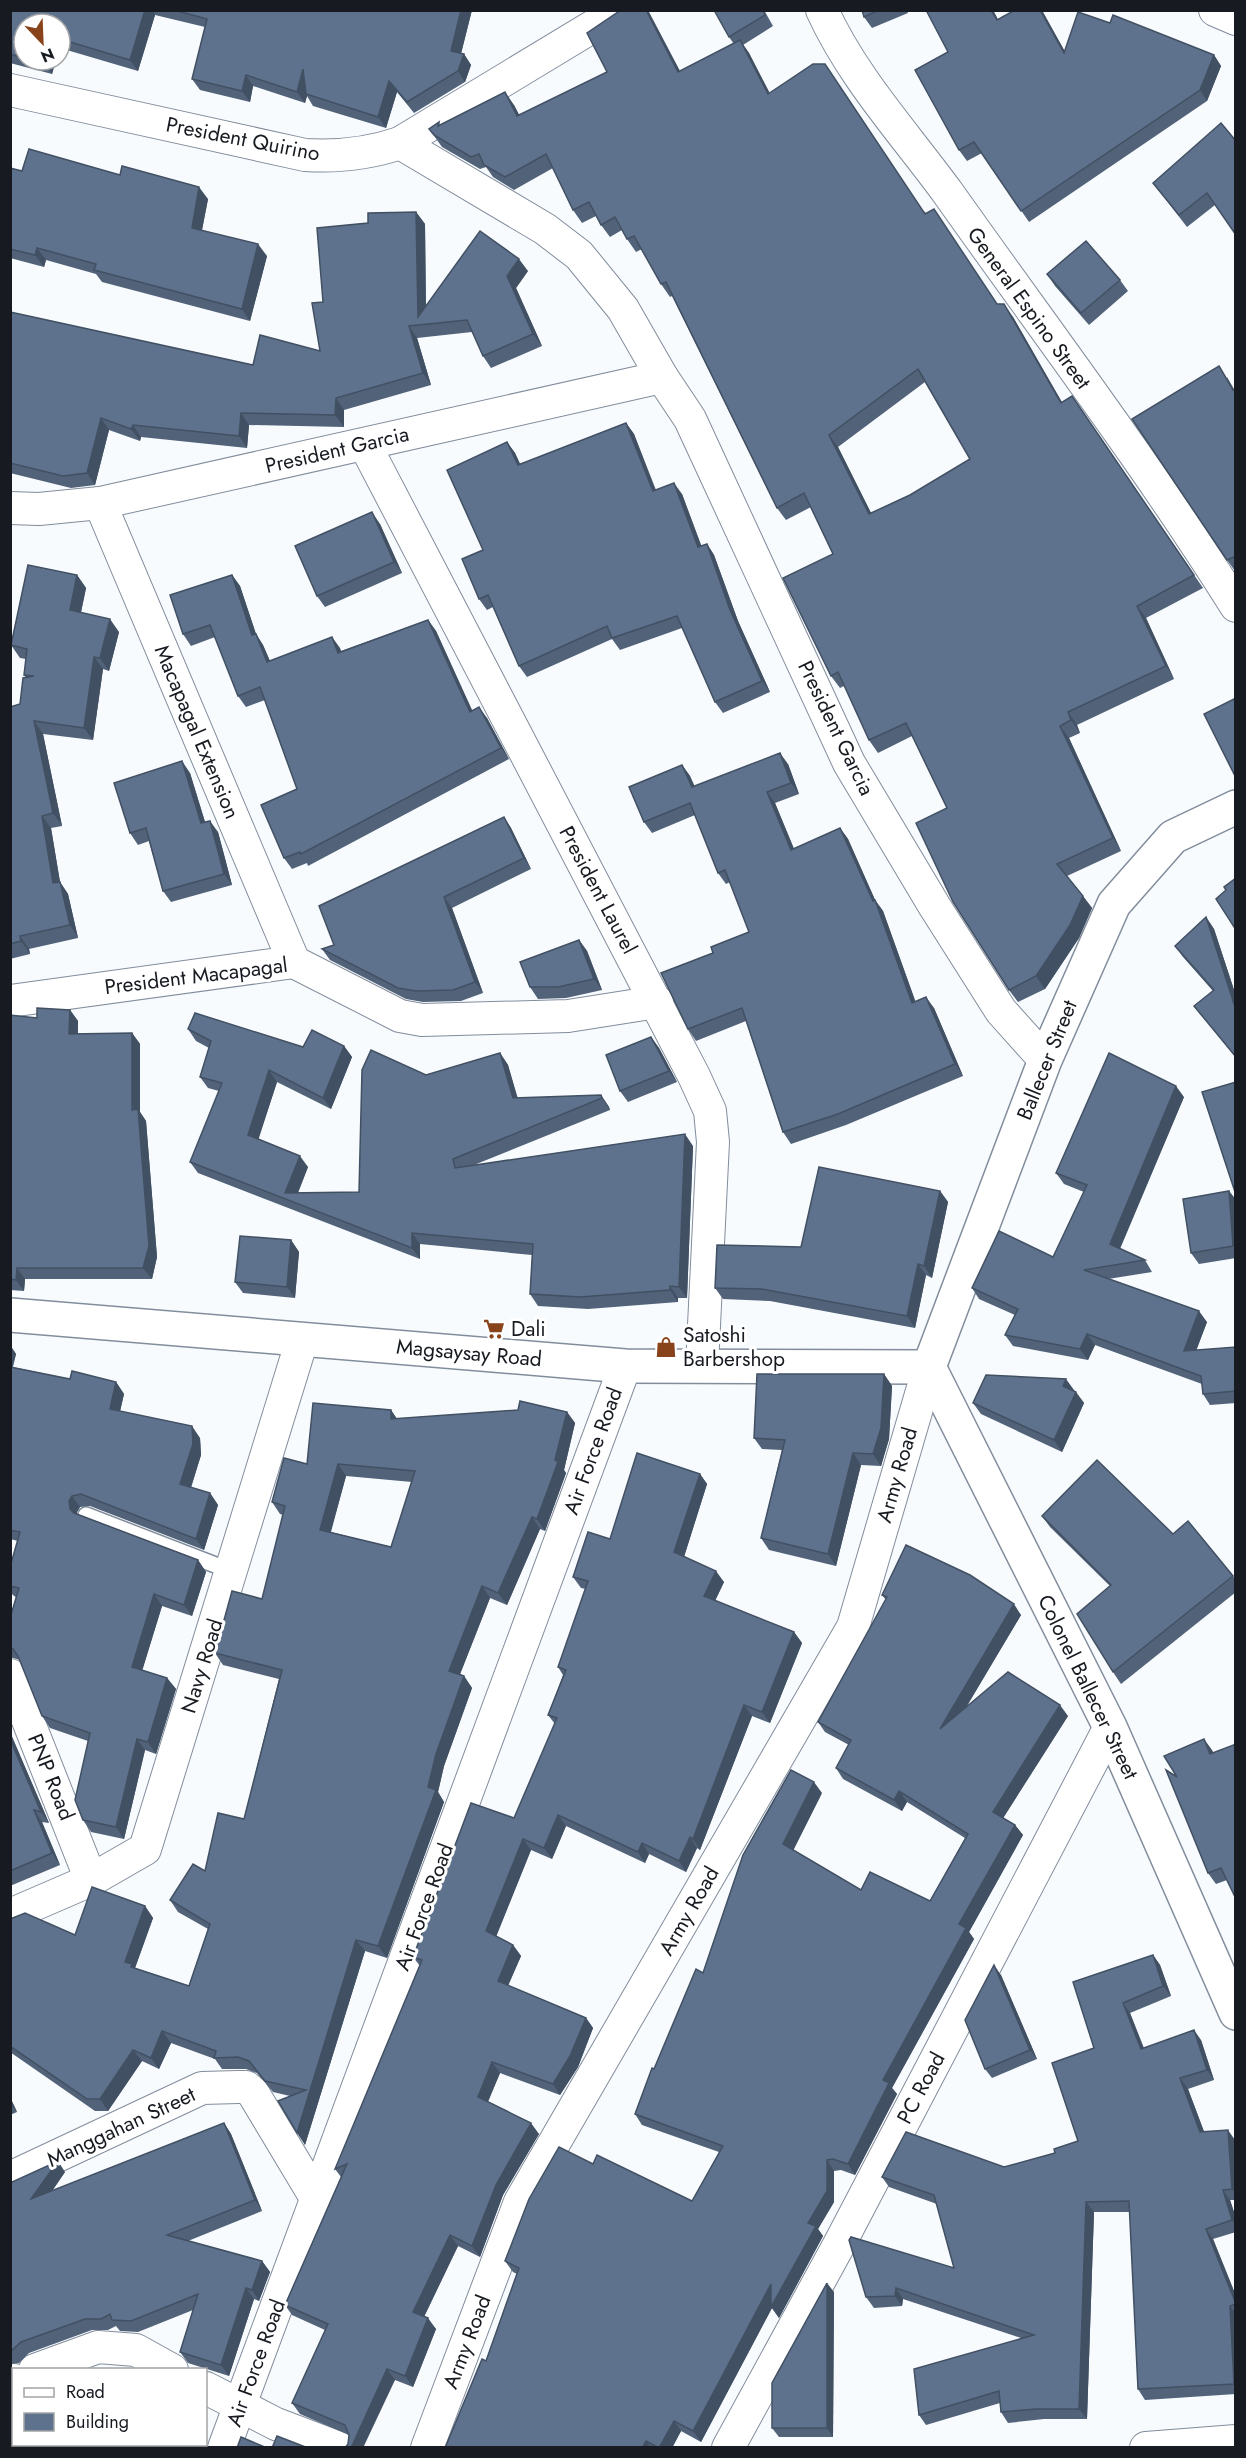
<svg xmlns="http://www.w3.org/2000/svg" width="1246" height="2458" font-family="Jost,sans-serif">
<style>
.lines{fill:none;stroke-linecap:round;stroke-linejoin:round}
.lane-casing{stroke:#828d9c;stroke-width:18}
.street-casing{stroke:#828d9c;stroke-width:34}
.secondary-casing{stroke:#828d9c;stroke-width:36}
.lane{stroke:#fff;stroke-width:15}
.street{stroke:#fff;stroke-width:32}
.secondary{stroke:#fff;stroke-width:33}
.wall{fill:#516279;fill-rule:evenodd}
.shaded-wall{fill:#425063}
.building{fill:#5e728d;stroke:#425063;stroke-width:1.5;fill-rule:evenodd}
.labels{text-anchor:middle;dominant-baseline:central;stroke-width:6;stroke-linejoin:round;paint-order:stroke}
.street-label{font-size:21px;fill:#171b21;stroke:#fff}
.poi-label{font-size:21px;fill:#171b21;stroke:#fff;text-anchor:start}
</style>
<rect width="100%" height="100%" fill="#f8fbfe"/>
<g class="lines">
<defs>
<polyline id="lane" points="86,1515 231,1571"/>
<g id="street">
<path d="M822 10C853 78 905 134 948 193 1045 330 1147 464 1236 606"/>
<polyline points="1215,10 1236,19"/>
<path d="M10 90 305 155C339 157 368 154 400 143L620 10"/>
<polyline points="400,143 545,229 579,255 623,309 662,377 690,419 849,763 935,907 1001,1011 1045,1060"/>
<polyline points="365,445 694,1076 710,1111 713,1142 702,1366"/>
<polyline points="100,503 294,962"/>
<polyline points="10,508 39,509 100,503 662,377"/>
<polyline points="10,1001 294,962 400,1016 422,1020 568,1016 657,1002"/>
<polyline points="10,1675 91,1880"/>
<polyline points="10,1915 91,1880 145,1849 302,1340"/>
<polyline points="10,2178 202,2088 238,2087 246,2087 253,2093 316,2198"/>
<polyline points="35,2370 98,2347 136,2350 172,2370"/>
<polyline points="10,2382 14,2380"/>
<polyline points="206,2388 276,2424 339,2448"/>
<polyline points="224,2448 625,1366"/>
<polyline points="427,2448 520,2202 853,1627 929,1367"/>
<polyline points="728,2448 840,2243 1110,1727"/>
<polyline points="1146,2448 1236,2441"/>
</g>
<g id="secondary">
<polyline points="10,1315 625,1366 929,1367"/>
<polyline points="929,1367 1110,1727 1236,2013"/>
<polyline points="929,1367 1045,1060 1114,904 1173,837 1236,807"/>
</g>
</defs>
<!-- lane casing -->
<use href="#lane" class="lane-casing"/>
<!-- street casing -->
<use href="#street" class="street-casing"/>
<!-- secondary casing -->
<use href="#secondary" class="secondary-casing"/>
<!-- lane -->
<use href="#lane" class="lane"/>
<!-- street -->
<use href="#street" class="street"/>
<!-- secondary -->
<use href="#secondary" class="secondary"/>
</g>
<!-- wall -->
<g class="wall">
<polygon points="10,10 472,10 461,53 464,54 471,65 465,82 414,113 397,92 386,128 313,106 307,96 305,103 253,86 250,102 200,90 192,79 205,27 155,15 138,71 60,48 60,24 24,24 24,60 56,60 52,74 10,63"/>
<path d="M648 10 680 71 734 44 729 37 764 10 773 26 743 45 749 53 769 93 926 213 997 304 1013 317 1062 403 1072 396 1203 588 1146 618 1174 679 1077 725 1080 733 1069 738 1121 851 1067 876 1092 908 1079 938 1045 989 1018 1002 1009 990 947 808 912 736 878 753 869 740 844 686 840 688 831 676 833 554 811 507 786 520 777 508 672 296 670 297 661 284 642 249 636 252 627 239 622 230 610 237 601 225 596 216 582 223 573 210 553 168 514 190 493 177 486 167 480 169 442 147 429 129 439 122 440 125 514 105 519 115 607 72ZM925 382 970 459 910 495 871 513 838 447Z"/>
<polygon points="862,10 907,10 908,13 872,28 864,17"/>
<polygon points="929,10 993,10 998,20 1042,10 1065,52 1110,23 1214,55 1221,66 1207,101 1029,222 982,153 967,161 959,150 948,52"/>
<polygon points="1236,141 1215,205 1187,227 1153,183"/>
<polygon points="10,168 22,171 120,175 208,199 202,230 267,256 250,321 102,282 96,274 46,260 44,267 10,258"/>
<polygon points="416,212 425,224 426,305 528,271 516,288 542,346 491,368 483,356 472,332 417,338 431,385 344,410 344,427 249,425 247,448 141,437 140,441 109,430 95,485 71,488 10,473 10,312 253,365 320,351 323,302 368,223"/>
<polygon points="1047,274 1120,280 1128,291 1089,325 1055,286"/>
<polygon points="1227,377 1234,389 1236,389 1235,571 1227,560"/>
<polygon points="626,423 634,434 656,490 682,494 701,546 707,544 714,555 738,621 770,692 723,713 715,702 682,628 620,650 612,639 527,677 519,666 493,607 487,610 479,599 483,550 507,442 515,453 520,464"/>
<polygon points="380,524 402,573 325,607 317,596"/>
<polygon points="77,575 86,588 81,612 119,632 109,671 103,669 93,740 43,734 62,826 51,828 60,882 68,894 78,938 29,949 30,954 10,959 10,707 20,704 26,678 24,675 26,659 20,658 11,645"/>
<polygon points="232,575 240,586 256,634 263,645 270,661 332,637 341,651 428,620 436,631 472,711 487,718 509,759 308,866 307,863 292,869 284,858 297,789 265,700 246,707 238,696 215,637 191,646 183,634"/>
<polygon points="788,764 799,794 775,803 794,849 840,828 848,839 875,900 883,911 915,1001 934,1008 963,1076 846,1125 791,1144 783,1132 746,1021 696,1041 688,1029 713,953 749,932 730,882 726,884 718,873 695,815 652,833 644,822 682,765 690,776 694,786"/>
<polygon points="190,773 205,822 218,832 232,885 171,902 163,891 149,841 138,845 130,833"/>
<polygon points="504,817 511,828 531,869 452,908 483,993 461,1001 423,1002 406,999 330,960 322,949 334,945"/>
<polygon points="1206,917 1214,929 1236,996 1236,1058 1194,1006 1213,991 1183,957 1175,946"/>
<polygon points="579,940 587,951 602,990 566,998 538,999 530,987"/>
<polygon points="70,1010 78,1021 78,1034 132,1033 140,1044 140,1112 146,1121 157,1257 152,1279 25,1279 24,1291 10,1290 10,1015 37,1018"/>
<polygon points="188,1029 303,1047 344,1046 352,1057 331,1109 277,1082 258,1139 308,1167 298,1193 359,1192 426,1075 500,1053 508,1065 517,1098 601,1095 609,1107 610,1110 474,1165 693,1146 687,1298 678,1298 678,1302 588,1309 538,1306 530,1294 532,1255 420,1244 420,1259 198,1173 190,1162 219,1091 208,1088 200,1077 209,1048 196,1041"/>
<polygon points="651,1037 659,1048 677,1082 628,1102 620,1091"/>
<polygon points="1184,1097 1120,1249 1145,1260 1152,1272 1108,1279 1207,1322 1196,1350 1236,1347 1236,1403 1210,1405 1203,1394 1202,1384 1095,1345 1088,1360 1013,1346 1005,1335 1015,1315 979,1299 972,1288 1053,1257 1084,1192 1064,1184 1056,1173"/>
<polygon points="940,1191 948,1202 932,1278 926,1275 915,1328 770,1301 723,1299 715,1288 801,1247"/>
<polygon points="1229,1191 1236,1200 1236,1258 1199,1264 1191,1253"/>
<polygon points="291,1240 299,1252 295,1298 243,1293 235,1282"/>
<polygon points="10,1345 16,1354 13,1367 70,1379 116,1382 124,1394 120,1411 200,1438 201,1455 191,1488 210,1493 218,1505 204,1550 90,1506 80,1507 77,1512 77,1514 198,1560 206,1572 192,1616 162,1606 142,1670 167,1678 176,1689 156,1754 145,1750 124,1839 91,1832 83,1820 88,1741 50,1728 42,1716 20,1660 10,1657 10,1618 16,1597 14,1596 10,1592 10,1567 18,1541 10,1539"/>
<polygon points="884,1374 892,1386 889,1439 881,1466 861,1465 836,1566 769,1550 761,1538 782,1450 762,1449 754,1438"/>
<polygon points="1074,1390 1084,1403 1062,1452 981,1414 973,1403"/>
<path d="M391 1410 397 1419 567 1412 575 1423 564 1470 566 1473 545 1531 540 1529 507 1605 490 1598 460 1674 464 1676 472 1688 444 1766 438 1792 444 1802 387 1958 365 1951 305 2145 290 2096 273 2092 257 2073 246 2069H222L215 2059 171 2043 159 2069 142 2061 108 2111H95L10 2052V1919L75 1935 145 1906 153 1918 135 1968 189 1986 208 1929 178 1912 170 1900 205 1871 244 1819 279 1679 223 1665 215 1653 262 1599 283 1515 280 1514 272 1502 307 1464ZM346 1476 412 1482 391 1547 331 1532Z"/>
<polygon points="700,1474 707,1484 684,1557 724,1582 715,1601 794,1632 802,1643 770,1723 752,1716 700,1850 697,1848 686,1872 649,1854 645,1863 566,1826 552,1859 531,1850 496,1936 513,1945 521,1956 508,1986 586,2018 593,2028 578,2067 560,2095 500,2073 488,2102 539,2134 503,2195 480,2257 458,2246 424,2317 436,2329 413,2387 395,2380 348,2444 349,2435 300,2414 292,2403 325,2330 292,2315 285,2305 341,2177 335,2169 420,1966 413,1957 514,1818 555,1724 548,1715 563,1675 558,1667 586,1589 581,1588 573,1577 610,1539"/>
<polygon points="1042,1516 1173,1534 1233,1576 1236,1580 1236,1592 1121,1684 1113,1672 1110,1586 1050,1527"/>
<polygon points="882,1595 1021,1615 967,1706 1068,1716 1003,1818 1015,1825 1023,1835 969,1932 974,1939 892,2088 897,2094 855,2175 841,2170 834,2171 834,2202 818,2229 823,2236 779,2318 772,2308 701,2442 681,2431 672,2448 445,2448 486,2361 517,2274 513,2272 505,2261 593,2164 692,2201 719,2152 642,2125 635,2114 654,2069 703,1973 822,1793 793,1850 861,1890 930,1901 965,1838 907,1802 902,1811 843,1779 836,1768 849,1745 825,1732 818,1722 886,1600"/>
<polygon points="10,1732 49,1823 42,1822 60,1865 10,1886"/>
<polygon points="1212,1750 1213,1753 1227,1880 1216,1884 1208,1873 1177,1777"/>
<polygon points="1153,1955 1160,1965 1171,1996 1130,2013 1144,2048 1201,2040 1214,2080 1188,2089 1204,2132 1235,2140 1236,2200 1230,2200 1236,2218 1236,2232 1213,2239 1236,2296 1236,2394 1145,2400 1138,2389 1130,2212 1094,2212 1087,2419 1044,2419 1008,2423 1001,2412 1000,2403 926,2425 919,2415 1021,2338 903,2299 902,2306 874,2308 866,2297 954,2268 937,2204 889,2187 882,2177 1004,2167 1055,2153 1078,2141 1094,2048"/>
<polygon points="1001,1975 1037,2059 992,2078 985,2069"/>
<polygon points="10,2097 17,2112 10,2115"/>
<polygon points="224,2123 231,2134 262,2211 188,2241 262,2261 270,2272 259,2301 254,2299 229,2376 188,2363 180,2352 193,2310 138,2332 120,2331 116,2326 108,2330 92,2330 29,2353 19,2363 10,2364 10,2183 65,2172 52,2191"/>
<polygon points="834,2292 833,2437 779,2437 772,2428"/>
</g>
<!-- shaded-wall -->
<g class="shaded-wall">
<polygon points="145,10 152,10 155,15 138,71 130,60"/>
<polygon points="461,10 472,10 459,62 451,51"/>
<polygon points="646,10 648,11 687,85 678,72"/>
<polygon points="991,10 993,10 1004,31 997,20"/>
<polygon points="1040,10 1042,11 1072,64 1064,53"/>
<polygon points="740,40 749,53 777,107 768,94"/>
<polygon points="464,54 471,65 465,82 458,71"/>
<polygon points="1214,55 1221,66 1207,101 1200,90"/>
<polygon points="45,60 56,60 52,74 45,63"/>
<polygon points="303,69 306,94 307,96 305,103 297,92"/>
<polygon points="246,75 253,86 250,102 242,91"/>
<polygon points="389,81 397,92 386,128 378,117"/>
<polygon points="505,92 514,105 526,128 517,116"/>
<polygon points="199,187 208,199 200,240 192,228"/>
<polygon points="416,212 425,224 426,324 418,317"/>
<polygon points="258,244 267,256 250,321 242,309"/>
<polygon points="37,248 46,260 44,267 35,255"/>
<polygon points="519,259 528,271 516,288 542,346 533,334 507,276"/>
<polygon points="1004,304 1013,317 1070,416 1061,403"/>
<polygon points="409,326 417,338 431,385 423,373"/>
<polygon points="336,398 344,410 344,427 335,415"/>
<polygon points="241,413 249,425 247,448 239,436"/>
<polygon points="101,418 109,430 95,485 87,473"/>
<polygon points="626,423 634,434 660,503 653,491"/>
<polygon points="133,425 141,437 140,441 131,429"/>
<polygon points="829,435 838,447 878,527 869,514"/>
<polygon points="507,442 515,453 526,477 518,465"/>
<polygon points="674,483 682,494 706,558 698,547"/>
<polygon points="372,512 380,524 402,573 394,562"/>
<polygon points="707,544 714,555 738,621 770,692 762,681 730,610"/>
<polygon points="77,575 86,588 79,622 70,610"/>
<polygon points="232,575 240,586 256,634 263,645 275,673 267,662 252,635"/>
<polygon points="1137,606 1146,618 1174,679 1166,666"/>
<polygon points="110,619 119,632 109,671 100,658"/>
<polygon points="428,620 436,631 478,723 470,712"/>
<polygon points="332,637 340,648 346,664 338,653"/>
<polygon points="94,657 103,669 93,740 84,728"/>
<polygon points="479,707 487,718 509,759 501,748"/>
<polygon points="1068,712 1077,725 1080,733 1071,720"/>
<polygon points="34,721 43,734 62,826 53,813"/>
<polygon points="1060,726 1069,738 1121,851 1113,838"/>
<polygon points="780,753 788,764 799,794 791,783"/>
<polygon points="182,761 190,773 209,835 201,823"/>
<polygon points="682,765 690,776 700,798 692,787"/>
<polygon points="767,792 775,803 799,861 791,850"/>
<polygon points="42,816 51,828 60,882 68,894 78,938 70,925 53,883"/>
<polygon points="504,817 511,828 531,869 524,858"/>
<polygon points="210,821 218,832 232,885 224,874"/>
<polygon points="840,828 848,839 876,902 875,900 883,911 920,1014 912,1003 873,901"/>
<polygon points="1083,896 1092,908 1079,938 1045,989 1036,976"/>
<polygon points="444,897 452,908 483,993 475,982"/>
<polygon points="1206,917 1214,929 1236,996 1236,1010"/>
<polygon points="20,936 29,949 30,954 21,941"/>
<polygon points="579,940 587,951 602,990 594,979"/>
<polygon points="926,997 934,1008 963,1076 955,1064"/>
<polygon points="70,1010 78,1021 77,1045 69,1034"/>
<polygon points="132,1033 140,1044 140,1112 146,1121 157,1257 152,1279 143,1268 132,1110"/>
<polygon points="651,1037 659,1048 677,1082 669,1071"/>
<polygon points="344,1046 352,1057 331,1109 323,1098"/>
<polygon points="500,1053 508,1065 521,1109 513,1098"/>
<polygon points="269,1070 277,1082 256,1147 248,1135"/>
<polygon points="1176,1086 1184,1097 1117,1255 1110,1244"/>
<polygon points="601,1095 609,1107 610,1110 602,1098"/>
<polygon points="685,1134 693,1146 687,1298 679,1287"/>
<polygon points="300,1156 308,1167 294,1202 285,1193"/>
<polygon points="940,1191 948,1202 932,1278 924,1266"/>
<polygon points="1229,1191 1236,1200 1236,1249 1233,1246"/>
<polygon points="412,1233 420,1244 420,1259 412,1248"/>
<polygon points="291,1240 299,1252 295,1298 287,1287"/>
<polygon points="918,1264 926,1275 915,1328 907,1316"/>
<polygon points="17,1268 25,1279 24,1291 16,1280"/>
<polygon points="670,1286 678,1298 678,1302 670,1290"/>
<polygon points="1199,1311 1207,1322 1192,1362 1184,1351"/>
<polygon points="1087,1334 1095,1345 1088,1360 1080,1349"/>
<polygon points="10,1345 16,1354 10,1375"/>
<polygon points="884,1374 892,1386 889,1439 881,1466 873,1454"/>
<polygon points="1066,1379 1074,1390 1071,1397 1063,1386"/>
<polygon points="116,1382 124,1394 118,1420 110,1409"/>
<polygon points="1076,1392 1084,1403 1062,1452 1054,1440"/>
<polygon points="391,1410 399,1422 391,1419"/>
<polygon points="567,1412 575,1423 564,1470 566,1473 545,1531 537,1519 555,1460"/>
<polygon points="192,1426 200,1438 201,1455 188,1496 180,1484"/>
<polygon points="853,1453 861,1465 836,1566 828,1554"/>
<polygon points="338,1464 346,1476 328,1541 320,1530"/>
<polygon points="700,1474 707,1484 682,1563 674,1552"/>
<polygon points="210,1493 218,1505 204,1550 196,1539"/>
<polygon points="72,1496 80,1507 77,1512 78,1521 70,1509 69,1501"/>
<polygon points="532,1517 540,1529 507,1605 498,1593"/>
<polygon points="198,1560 206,1572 192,1616 184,1605"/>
<polygon points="716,1571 724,1582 712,1607 704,1596"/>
<polygon points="482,1586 490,1598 457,1682 449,1671"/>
<polygon points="154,1594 162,1606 140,1678 132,1667"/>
<polygon points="1014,1604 1021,1615 947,1739 940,1729"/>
<polygon points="794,1632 802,1643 770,1723 762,1712"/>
<polygon points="464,1676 472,1688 444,1766 438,1792 444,1802 387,1958 378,1946 428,1787 436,1754"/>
<polygon points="167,1678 176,1689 156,1754 148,1742"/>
<polygon points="744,1705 752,1716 700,1850 693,1839"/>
<polygon points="1060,1705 1068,1716 1000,1823 993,1812"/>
<polygon points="10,1732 49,1823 41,1812 10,1739"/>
<polygon points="137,1739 145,1750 124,1839 116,1827"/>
<polygon points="1204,1739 1212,1750 1218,1765 1210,1754"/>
<polygon points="814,1782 822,1793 791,1855 783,1844"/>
<polygon points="899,1791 907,1802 902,1811 894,1800"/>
<polygon points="34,1810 42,1822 60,1865 52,1853"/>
<polygon points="558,1815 566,1826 552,1859 544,1848"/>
<polygon points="1015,1825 1023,1835 969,1932 974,1939 892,2088 897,2094 855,2175 848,2164 883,2080 959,1924"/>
<polygon points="690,1837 697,1848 686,1872 679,1861"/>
<polygon points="523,1839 531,1850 494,1942 486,1931"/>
<polygon points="642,1843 649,1854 645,1863 638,1852"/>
<polygon points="145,1906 153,1918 135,1968 140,1975 125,1962"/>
<polygon points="356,1940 365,1951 305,2145 297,2133"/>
<polygon points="513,1945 521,1956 505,1992 498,1981"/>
<polygon points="1153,1955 1160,1965 1171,1996 1163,1986"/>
<polygon points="994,1965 1001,1975 1037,2059 1030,2050"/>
<polygon points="1123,2003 1130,2013 1148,2060 1141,2049"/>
<polygon points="586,2018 593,2028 578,2067 560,2095 553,2084"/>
<polygon points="1194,2030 1201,2040 1214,2080 1207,2070"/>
<polygon points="162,2031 171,2043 159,2069 151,2058"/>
<polygon points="133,2050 142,2061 108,2111 100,2099"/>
<polygon points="492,2062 500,2073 485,2108 478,2097"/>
<polygon points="1180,2078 1188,2089 1208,2142 1200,2132"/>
<polygon points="10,2097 17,2112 10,2104"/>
<polygon points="224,2123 231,2134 262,2211 255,2200"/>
<polygon points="531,2123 539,2134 503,2195 480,2257 472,2246 496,2185"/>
<polygon points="1228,2130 1235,2140 1236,2194 1232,2189"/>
<polygon points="827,2160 834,2171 834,2202 818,2229 823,2236 779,2318 772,2308 701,2442 693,2431 771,2284 808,2223"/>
<polygon points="58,2161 65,2172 39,2210 31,2199"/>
<polygon points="1223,2190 1230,2200 1236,2218 1236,2225 1232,2220"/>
<polygon points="1086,2202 1094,2212 1087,2419 1079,2409"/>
<polygon points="1206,2229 1213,2239 1236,2296 1236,2304"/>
<polygon points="450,2235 458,2246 421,2323 413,2312"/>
<polygon points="262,2261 270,2272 259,2301 252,2290"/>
<polygon points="827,2283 834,2292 833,2437 827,2428"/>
<polygon points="246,2288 254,2299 229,2376 221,2365"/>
<polygon points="896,2288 903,2299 902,2306 895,2296"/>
<polygon points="1230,2306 1236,2314 1236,2386 1234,2384"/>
<polygon points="428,2318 436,2329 413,2387 405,2376"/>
<polygon points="387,2369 395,2380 363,2448 351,2448"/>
<polygon points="674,2421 681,2431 672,2448 659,2448"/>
<polygon points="646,2441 651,2448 642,2448"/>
<polygon points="167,2445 179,2445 178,2448 165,2448"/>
</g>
<!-- building -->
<g class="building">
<polygon points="10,10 145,10 130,60 60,39 60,24 24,24 24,58 10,54"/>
<polygon points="174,10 461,10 451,51 464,54 458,71 407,102 389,81 378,117 306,94 303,69 297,92 246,75 242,91 192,79 207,19"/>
<path d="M621 10H646L678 72 740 40 768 94 813 64H825L925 214 934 209 997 304H1004L1061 403 1072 396 1194 575 1137 606 1166 666 1068 712 1071 720 1060 726 1113 838 1057 864 1083 896 1070 925 1036 976 1009 990 953 902 916 823 947 808 906 723 869 740 838 672 831 676 783 578 833 554 804 493 777 508 666 282 661 284 634 236 627 239 615 217 601 225 589 202 573 210 546 154 505 177 484 165 479 154 471 157 434 135 429 129 439 122 438 126 505 92 517 116 607 72 587 33ZM918 369 970 459 910 495 869 514 829 435Z"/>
<polygon points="714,10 763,10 765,15 729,37"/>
<polygon points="862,10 879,10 864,17"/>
<polygon points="929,10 991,10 997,20 1015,10 1040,10 1064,53 1078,12 1110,23 1113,15 1214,55 1200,90 1021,211 974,142 959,150 915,70 948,52 927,12"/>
<polygon points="34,60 45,60 45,63"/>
<polygon points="1221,123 1236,141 1236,235 1207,193 1179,215 1153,183"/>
<polygon points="29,149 120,175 122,166 199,187 192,228 258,244 242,309 94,270 96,264 37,248 35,255 10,249 10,168 22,171"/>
<polygon points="416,212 418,317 480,231 519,259 507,276 533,334 483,356 467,320 409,326 423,373 336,398 335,415 241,413 239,436 133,425 131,429 101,418 87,473 63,476 10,463 10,312 253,365 260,335 320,351 312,303 323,302 317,228 368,223 368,213"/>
<polygon points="1086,241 1120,280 1081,313 1047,274"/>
<polygon points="1219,366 1233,390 1236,389 1236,556 1227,560 1132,419"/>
<polygon points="626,423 653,491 674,483 698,547 707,544 730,610 762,681 715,702 677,616 612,638 607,626 519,666 488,595 479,599 462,559 483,550 447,470 507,442 518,465"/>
<polygon points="372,512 394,562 317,596 295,546"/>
<polygon points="28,565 77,575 70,610 110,619 100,658 94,657 84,728 34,721 53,813 42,816 53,883 60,882 70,925 20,936 21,941 10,944 10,707 20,704 23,678 34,676 24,675 27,649 11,645"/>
<polygon points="232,575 252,635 256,634 267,662 332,637 338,653 428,620 470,712 479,707 501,748 301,854 300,852 284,858 261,805 297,789 260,687 238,696 210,625 183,634 170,595"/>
<polygon points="1236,698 1236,778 1204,714"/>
<polygon points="780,753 791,783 767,792 791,850 840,828 873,901 875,900 912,1003 926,997 955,1064 838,1114 783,1132 742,1008 688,1029 661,973 713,953 711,947 749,932 725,870 718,873 690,803 644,822 629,787 682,765 692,787"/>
<polygon points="182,761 201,823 210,821 224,874 163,891 146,828 130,833 114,783"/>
<polygon points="504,817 524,858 444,897 475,982 453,990 416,991 398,988 322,949 334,945 319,906"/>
<polygon points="1236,878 1236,930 1216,899 1226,890 1224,887"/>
<polygon points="1206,917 1236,1010 1236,1057 1194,1006 1214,990 1175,946"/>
<polygon points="579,940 594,979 558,987 530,987 520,962"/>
<polygon points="37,1008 70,1010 69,1034 132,1033 132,1110 138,1109 149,1246 143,1268 17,1268 16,1280 10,1279 10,1015 37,1018"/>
<polygon points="195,1013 303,1047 312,1030 344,1046 323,1098 269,1070 248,1135 300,1156 285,1193 359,1192 362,1070 371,1050 426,1075 500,1053 513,1098 601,1095 602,1098 453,1159 455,1168 685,1134 679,1287 670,1286 670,1290 580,1297 530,1294 533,1244 412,1233 412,1248 190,1162 222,1083 200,1077 211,1041 188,1029"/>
<polygon points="651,1037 669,1071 620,1091 606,1055"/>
<polygon points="1109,1053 1176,1086 1110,1244 1145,1260 1084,1270 1199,1311 1184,1351 1236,1347 1236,1391 1203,1394 1201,1376 1087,1334 1080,1349 1005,1335 1018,1309 972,1288 999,1231 1053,1257 1087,1185 1056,1173"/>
<polygon points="1236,1082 1236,1195 1202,1092"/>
<polygon points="819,1167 940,1191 924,1266 918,1264 907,1316 762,1289 715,1288 717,1245 801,1247"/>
<polygon points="1229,1191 1233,1246 1191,1253 1183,1199"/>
<polygon points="240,1236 291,1240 287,1287 235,1282"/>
<polygon points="10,1367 70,1379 72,1371 116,1382 110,1409 192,1426 193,1444 180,1484 210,1493 196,1539 81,1494 72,1496 69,1501 70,1509 74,1513 198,1560 184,1605 154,1594 132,1667 167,1678 148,1742 137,1739 116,1827 83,1820 75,1800 90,1733 42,1716 18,1656 13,1649 10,1648 10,1618 19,1588 10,1586 10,1567 20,1532 10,1530"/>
<polygon points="757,1374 884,1374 881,1428 873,1454 853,1453 828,1554 761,1538 785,1440 754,1438"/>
<polygon points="986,1375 1066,1379 1063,1386 1076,1392 1054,1440 973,1403"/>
<path d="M520 1401 567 1412 555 1460 558 1462 537 1519 532 1517 498 1593 482 1586 449 1671 464 1676 436 1754 428 1787 436 1790 378 1946 356 1940 297 2133 278 2101 306 2090 265 2081 249 2061 238 2057 214 2058 216 2051 162 2031 151 2058 133 2050 100 2099H87L10 2046V1919L25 1913 75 1935 92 1887 145 1906 125 1962 132 1964 131 1967 189 1986 210 1924 170 1900 193 1864 205 1871 218 1813 244 1819 282 1670 215 1653 232 1591 262 1599 285 1506 272 1502 284 1458 307 1464 313 1403 391 1410V1419L518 1410ZM338 1464 415 1471 391 1547 320 1530Z"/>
<polygon points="637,1453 700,1474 674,1552 716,1571 704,1596 794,1632 762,1712 744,1705 693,1839 690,1837 679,1861 642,1843 638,1852 558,1815 544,1848 523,1839 486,1931 513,1945 498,1981 586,2018 570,2056 553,2084 492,2062 478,2097 531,2123 496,2185 472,2246 450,2235 413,2312 428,2318 405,2376 387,2369 351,2448 345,2448 348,2444 349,2435 345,2425 292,2403 328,2324 285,2305 347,2164 335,2169 422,1960 413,1957 471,1803 514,1818 557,1718 548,1715 566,1670 558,1667 588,1581 573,1577 588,1532 610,1539"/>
<polygon points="1097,1460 1173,1534 1188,1521 1233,1576 1113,1672 1077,1614 1111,1585 1042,1516"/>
<polygon points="906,1545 970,1575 1014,1604 940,1729 1008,1672 1060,1705 993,1812 1015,1825 959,1924 966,1928 883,2080 889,2083 848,2164 833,2159 827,2160 827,2191 808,2223 816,2226 771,2307 771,2284 693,2431 674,2421 659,2448 646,2441 642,2448 445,2448 482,2359 486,2361 519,2268 505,2261 529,2199 559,2147 593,2164 597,2155 692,2201 723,2146 635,2114 652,2068 654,2069 696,1969 703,1973 743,1855 791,1770 814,1782 783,1844 861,1890 870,1872 930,1901 968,1834 899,1791 894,1800 836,1768 851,1740 818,1722 887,1597 882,1595"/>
<polygon points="10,1739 41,1812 34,1810 52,1853 10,1871"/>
<polygon points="1204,1739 1210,1754 1236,1744 1236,1899 1221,1868 1208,1873 1166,1770 1177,1777 1164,1756"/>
<polygon points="1153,1955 1163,1986 1123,2003 1141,2049 1194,2030 1207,2070 1180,2078 1200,2132 1228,2130 1232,2189 1223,2190 1232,2220 1206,2229 1236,2304 1230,2306 1234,2384 1138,2389 1129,2201 1086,2202 1079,2409 1036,2409 1001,2412 999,2391 919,2415 914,2369 1034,2335 896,2288 895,2296 866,2297 849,2240 851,2237 954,2268 934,2195 882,2177 906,2132 1004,2167 1055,2153 1054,2149 1078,2141 1052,2063 1094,2048 1073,1982"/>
<polygon points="994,1965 1030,2050 985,2069 965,2020"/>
<polygon points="224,2123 255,2200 167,2235 262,2261 252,2290 246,2288 221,2365 180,2352 198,2294 131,2321 112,2320 110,2314 101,2319 85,2319 21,2342 10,2352 10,2183 58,2161 31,2199"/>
<polygon points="827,2283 827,2428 772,2428 772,2383"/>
<polygon points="14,2385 14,2445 167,2445 165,2448 10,2448 10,2386"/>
<polygon points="277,2436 308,2448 272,2448"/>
<polygon points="241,2437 267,2448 237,2448"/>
</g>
<!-- icons -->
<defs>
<symbol id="supermarket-bare" viewBox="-9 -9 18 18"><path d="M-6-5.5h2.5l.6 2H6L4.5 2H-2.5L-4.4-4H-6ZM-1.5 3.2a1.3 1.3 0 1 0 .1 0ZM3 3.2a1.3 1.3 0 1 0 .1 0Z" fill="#88431a" stroke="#fff" stroke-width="2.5" paint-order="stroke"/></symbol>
<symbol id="shop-bare" viewBox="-9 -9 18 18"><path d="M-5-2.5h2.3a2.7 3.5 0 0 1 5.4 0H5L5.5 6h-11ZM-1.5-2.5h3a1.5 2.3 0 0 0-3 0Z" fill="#88431a" stroke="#fff" stroke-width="2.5" paint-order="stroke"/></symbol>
</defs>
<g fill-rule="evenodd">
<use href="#supermarket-bare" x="479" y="1314" width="30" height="30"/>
<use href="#shop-bare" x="651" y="1332" width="30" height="30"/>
</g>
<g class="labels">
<!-- street labels -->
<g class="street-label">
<text transform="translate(243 139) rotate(11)">President Quirino</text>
<text transform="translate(1029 308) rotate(54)">General Espino Street</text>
<text transform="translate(337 450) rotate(-13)">President Garcia</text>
<text transform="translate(836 728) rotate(64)">President Garcia</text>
<text transform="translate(197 732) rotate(67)">Macapagal Extension</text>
<text transform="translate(598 890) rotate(62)">President Laurel</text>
<text transform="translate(196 976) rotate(-7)">President Macapagal</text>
<text transform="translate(1047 1060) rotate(-68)">Ballecer Street</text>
<text transform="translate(469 1353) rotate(5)">Magsaysay Road</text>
<text transform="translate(593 1451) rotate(-70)">Air Force Road</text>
<text transform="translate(897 1475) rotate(-74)">Army Road</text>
<text transform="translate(202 1666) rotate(-73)">Navy Road</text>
<text transform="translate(1088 1687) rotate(64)">Colonel Ballecer Street</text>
<text transform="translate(51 1777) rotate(68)">PNP Road</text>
<text transform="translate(424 1907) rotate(-70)">Air Force Road</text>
<text transform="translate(689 1911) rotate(-60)">Army Road</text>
<text transform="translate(921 2088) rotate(-62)">PC Road</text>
<text transform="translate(121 2127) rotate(-25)">Manggahan Street</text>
<text transform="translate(467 2342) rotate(-69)">Army Road</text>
<text transform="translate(256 2363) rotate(-70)">Air Force Road</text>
</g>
<!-- poi labels -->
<g class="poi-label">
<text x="511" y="1329">Dali</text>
<text x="683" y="1335">Satoshi<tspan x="683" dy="24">Barbershop</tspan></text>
</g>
</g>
<!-- border -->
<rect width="1246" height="2458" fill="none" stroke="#171b21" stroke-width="24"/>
<!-- legend -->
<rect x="12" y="2368" width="195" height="78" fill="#ffffff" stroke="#a2a4a6" stroke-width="1.5"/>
<rect x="24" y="2388" width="30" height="9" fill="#ffffff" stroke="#a2a4a6" stroke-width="1.5"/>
<text x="66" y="2398" font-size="18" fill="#171b21">Road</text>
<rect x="24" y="2413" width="30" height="18" fill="#5e728d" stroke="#a2a4a6" stroke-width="1.5"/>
<text x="66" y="2428" font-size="18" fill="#171b21">Building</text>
<!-- north arrow -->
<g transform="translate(42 42) rotate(157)"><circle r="28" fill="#ffffff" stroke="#a2a4a6" stroke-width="1.5"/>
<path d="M0-4.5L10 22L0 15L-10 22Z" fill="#88431a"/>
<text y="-9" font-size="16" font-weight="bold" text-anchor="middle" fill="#171b21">N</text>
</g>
</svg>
